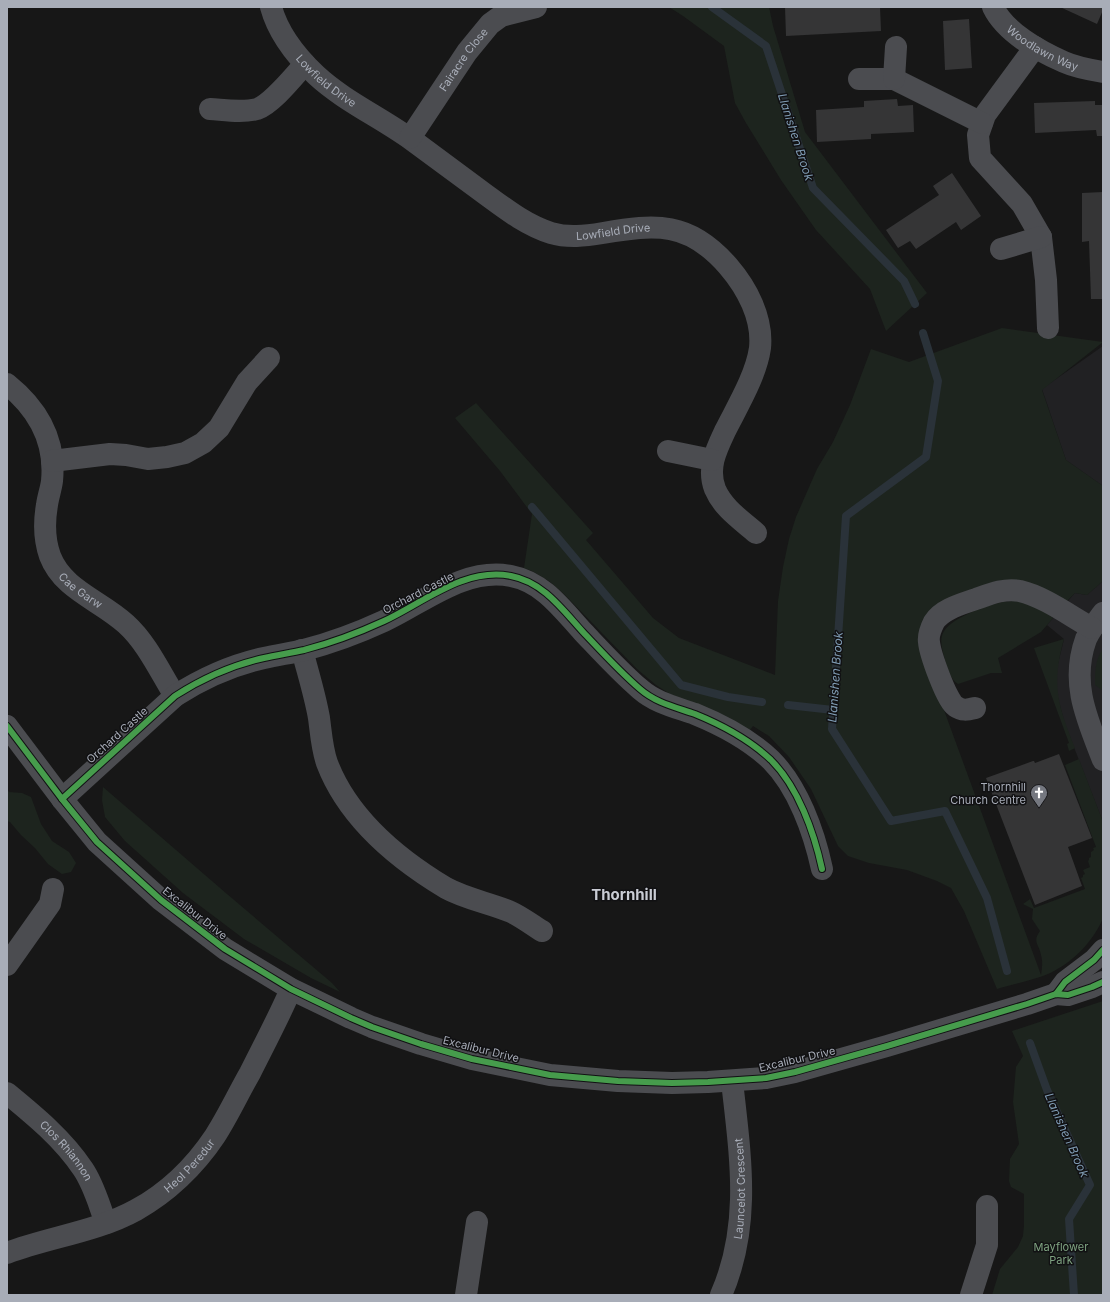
<svg xmlns="http://www.w3.org/2000/svg" width="1110" height="1302" font-family="Inter,sans-serif">
<style>
.built{fill:#212123}
.green{fill:#1d241e}
.lines{fill:none;stroke-linecap:round;stroke-linejoin:round}
.stream{stroke:#2a3239;stroke-width:8}
.building{fill:#353536}
.minor{stroke:#4b4c50;stroke-width:22}
.cycleway-casing{stroke:#111113;stroke-width:8}
.cycleway{stroke:#469c4c;stroke-width:6}
.labels{text-anchor:middle;dominant-baseline:central;stroke-width:3;stroke-linejoin:round;paint-order:stroke}
.street-label{font-size:11px;fill:#a8adb8;stroke:#111113}
.poi-label{font-size:11px;fill:#a8adb8;stroke:#111113;text-anchor:end}
.park-label{font-size:11px;fill:#7fa381;stroke:#111113}
.water-label{font-size:12px;font-style:italic;fill:#7f9bb3;stroke:#111113}
.district-label{font-size:15px;font-weight:bold;fill:#c9ccd4;stroke:#111113}
</style>
<rect width="100%" height="100%" fill="#171717"/>
<!-- built -->
<g class="built">
<polygon points="1103,346 1103,486 1066,460 1042,389"/>
<polygon points="1103,581 1103,822 1065,724 1059,702 1056,687 1057,668 1064,639 1047,625 1075,593 1087,595"/>
</g>
<!-- green -->
<g class="green">
<polygon points="669,7 769,7 773,26 805,132 927,293 886,331 870,289 816,230 781,180 746,123 735,103 724,46 683,16"/>
<path d="M1002 328 1103 342 1042 390 1066 460 1103 486V581L1087 595 1075 593 1066 602 1036 587 932 612 937 691 1041 975C1042 969 1043 961 1041 955 1039 944 1032 942 1040 931L1032 919 1033 909 1023 904 1030 899 1034 908 1085 889 1081 878 1083 877V875L1085 874 1083 870 1090 867 1088 861 1089 860V858L1091 857V852L1094 850 1093 848 1096 847 1065 765 1079 759 1103 822V918C1094 940 1075 960 1054 971 1040 979 1013 984 997 989L964 911 951 888 937 881 907 870 869 863 848 856 838 846 811 789 789 757 769 736 753 726 750 730 673 696 656 685 637 669 565 595 549 581 532 571 524 568 532 514 500 471 455 418 476 403 593 533 586 540 653 618 679 638 775 675 778 601 783 567 789 539 796 517 817 469 833 442 850 405 871 349 909 362Z"/>
<path d="M1018 601 1042 610 1053 618 1041 632 998 658 1002 673H991L958 684C950 679 948 669 945 660 943 652 939 641 943 633 950 618 987 605 1003 602 1007 601 1013 601 1018 601Z"/>
<path d="M1064 639C1051 685 1058 705 1075 748L1069 751 1067 744 1069 743 1034 648Z"/>
<path d="M1103 649V685L1102 690 1095 685C1095 673 1095 659 1103 649Z"/>
<polygon points="103,787 227,894 332,983 340,992 311,978 244,939 183,893 125,841 105,817 102,800"/>
<polygon points="7,789 9,792 22,793 31,797 41,824 52,841 69,852 76,863 71,872 62,874 48,864 35,848 21,835 10,822 7,821"/>
<polygon points="1103,1001 1103,1295 992,1295 1000,1269 1018,1247 1023,1236 1024,1225 1024,1194 1011,1187 1009,1181 1010,1159 1019,1144 1013,1102 1016,1067 1023,1056 1012,1031"/>
</g>
<g class="lines">
<!-- stream -->
<g class="stream">
<polyline points="712,7 766,46 813,188 904,281 915,304"/>
<polyline points="923,333 938,381 926,457 846,516 832,729 891,821 945,811 987,898 1007,971"/>
<polyline points="532,507 681,685 728,697 762,702"/>
<polyline points="788,705 833,710"/>
<polyline points="1030,1043 1047,1090 1090,1185 1069,1219 1074,1295"/>
</g>
</g>
<!-- building -->
<g class="building">
<polygon points="785,7 866,7 866,8 880,7 881,31 786,36"/>
<polygon points="1060,7 1103,7 1103,10 1097,24"/>
<polygon points="969,19 972,68 945,70 943,21"/>
<polygon points="897,99 898,106 913,105 914,132 871,134 871,139 817,142 816,110 864,107 864,101"/>
<polygon points="1095,101 1095,105 1103,105 1103,136 1097,136 1096,130 1035,133 1034,103"/>
<polygon points="952,173 981,216 961,230 956,222 916,249 910,241 898,248 886,230 939,195 933,186"/>
<polygon points="1103,192 1103,299 1091,299 1089,241 1082,242 1082,193"/>
<polygon points="1059,754 1092,838 1068,847 1082,886 1035,905 986,778 1033,761 1034,761 1035,763"/>
</g>
<g class="lines">
<!-- minor -->
<g class="minor">
<path id="s1" d="M271 7C278 33 296 56 316 75 344 101 380 117 412 140 435 157 458 174 481 191 503 207 525 225 551 233 568 238 585 236 603 233 656 224 689 221 728 266 747 288 763 318 760 348 756 376 737 407 725 431 716 450 707 468 715 489 723 508 741 520 756 533"/>
<path id="s2" d="M993 7C1005 32 1039 51 1064 62 1075 67 1091 70 1103 72"/>
<polyline points="1035,47 985,115 978,135 980,158 1022,204 1041,237 1046,280 1048,328"/>
<polyline points="859,79 894,79 982,123"/>
<polyline points="894,79 896,47"/>
<path d="M210 109C225 110 243 113 257 109 272 104 294 76 305 64"/>
<path id="s3" d="M410 138 467 52 490 24 501 16 536 7"/>
<polyline points="1001,249 1041,237"/>
<path id="s4" d="M7 384C38 409 56 440 52 481 51 489 48 497 47 505 44 522 44 539 50 556 63 590 100 600 126 624 147 643 160 672 175 696"/>
<polyline points="668,451 712,460"/>
<polyline points="52,461 110,454 126,455 148,459 167,457 185,453 203,443 219,428 247,382 269,358"/>
<path d="M1103 613C1097 621 1090 630 1086 639 1070 683 1087 719 1103 760"/>
<path d="M302 650C308 673 315 695 319 718 321 733 322 749 327 763 348 818 396 858 446 888 466 899 490 903 511 912 522 917 532 925 542 931"/>
<path d="M975 708C967 710 962 711 955 706 947 701 930 654 929 642 928 636 931 628 934 622 942 609 962 604 976 599 990 594 1004 588 1020 591 1045 597 1070 616 1092 628"/>
<polyline points="7,726 62,799 97,842 161,900 225,949 291,989 351,1018 372,1027 421,1044 472,1059 550,1075 618,1081 672,1083 708,1082 766,1078 795,1072 887,1046 1027,1004 1056,994 1068,995 1092,987 1103,982"/>
<path d="M62 799 175 696C203 678 232 665 264 658 277 655 291 653 304 650 331 643 358 633 384 621 423 603 464 567 511 576 543 582 562 609 583 632 601 651 620 672 640 689 656 703 675 707 695 714 722 725 750 740 771 760 798 787 814 832 822 869"/>
<polyline points="7,965 50,904 53,889"/>
<polyline points="1056,994 1065,982 1094,960 1103,950"/>
<path id="s5" d="M7 1093C35 1116 63 1139 83 1169 94 1185 99 1205 106 1223"/>
<path id="s6" d="M7 1253C49 1237 96 1232 136 1210 167 1193 195 1166 215 1136 228 1116 238 1094 250 1073 264 1045 279 1017 291 989"/>
<polyline points="466,1295 477,1222"/>
<path id="s7" d="M721 1295C752 1224 740 1155 732 1081"/>
<polyline points="971,1295 987,1245 987,1206"/>
</g>
<defs>
<g id="cycleway">
<polyline points="7,726 62,799 97,842 161,900 225,949 291,989 351,1018 372,1027 421,1044 472,1059 550,1075 618,1081 672,1083 708,1082 766,1078 795,1072 887,1046 1027,1004 1056,994 1068,995 1092,987 1103,982"/>
<path d="M62 799 175 696C203 678 232 665 264 658 277 655 291 653 304 650 331 643 358 633 384 621 423 603 464 567 511 576 543 582 562 609 583 632 601 651 620 672 640 689 656 703 675 707 695 714 722 725 750 740 771 760 798 787 814 832 822 869"/>
<polyline points="1056,994 1065,982 1094,960 1103,950"/>
</g>
</defs>
<!-- cycleway casing -->
<use href="#cycleway" class="cycleway-casing"/>
<!-- cycleway -->
<use href="#cycleway" class="cycleway"/>
</g>
<!-- icons -->
<defs>
<symbol id="church-pin" viewBox="-11 -11 22 30"><path d="M0 17L-7.5 6A9.5 9.5 0 1 1 7.5 6Z" fill="#757880" stroke="#111113"/><path d="M-1.2-6h2.4v3.5h3.3v2.4h-3.3V6h-2.4V-.1h-3.3v-2.4h3.3Z" fill="#fff"/></symbol>
</defs>
<g fill-rule="evenodd">
<use href="#church-pin" x="1029" y="783" width="20" height="27"/>
</g>
<g class="labels">
<!-- street labels -->
<g class="street-label">
<text stroke="none"><textPath href="#s2" startOffset="66">Woodlawn Way</textPath></text>
<text stroke="none"><textPath href="#s3" startOffset="95">Fairacre Close</textPath></text>
<text stroke="none"><textPath href="#s1" startOffset="94">Lowfield Drive</textPath></text>
<text stroke="none"><textPath href="#s1" startOffset="429">Lowfield Drive</textPath></text>
<text stroke="none"><textPath href="#s4" startOffset="235">Cae Garw</textPath></text>
<text transform="translate(418 593) rotate(-27)">Orchard Castle</text>
<text transform="translate(117 735) rotate(-42)">Orchard Castle</text>
<text transform="translate(195 913) rotate(38)">Excalibur Drive</text>
<text transform="translate(481 1049) rotate(14)">Excalibur Drive</text>
<text transform="translate(797 1059) rotate(-13)">Excalibur Drive</text>
<text stroke="none"><textPath href="#s5" startOffset="83">Clos Rhiannon</textPath></text>
<text stroke="none"><textPath href="#s6" startOffset="206">Heol Peredur</textPath></text>
<text stroke="none"><textPath href="#s7" startOffset="109">Launcelot Crescent</textPath></text>
</g>
<!-- poi labels -->
<g class="poi-label">
<text x="1026" y="787">Thornhill<tspan x="1026" dy="13">Church Centre</tspan></text>
</g>
<!-- park labels -->
<g class="park-label">
<text x="1061" y="1247">Mayflower<tspan x="1061" dy="13">Park</tspan></text>
</g>
<!-- water labels -->
<g class="water-label">
<text transform="translate(796 137) rotate(72)">Llanishen Brook</text>
<text transform="translate(835 677) rotate(-86)">Llanishen Brook</text>
<text transform="translate(1067 1135) rotate(66)">Llanishen Brook</text>
</g>
<!-- district labels -->
<g class="district-label">
<text x="624" y="894">Thornhill</text>
</g>
</g>
<!-- border -->
<rect width="1110" height="1302" fill="none" stroke="#a8adb8" stroke-width="16"/>
</svg>
